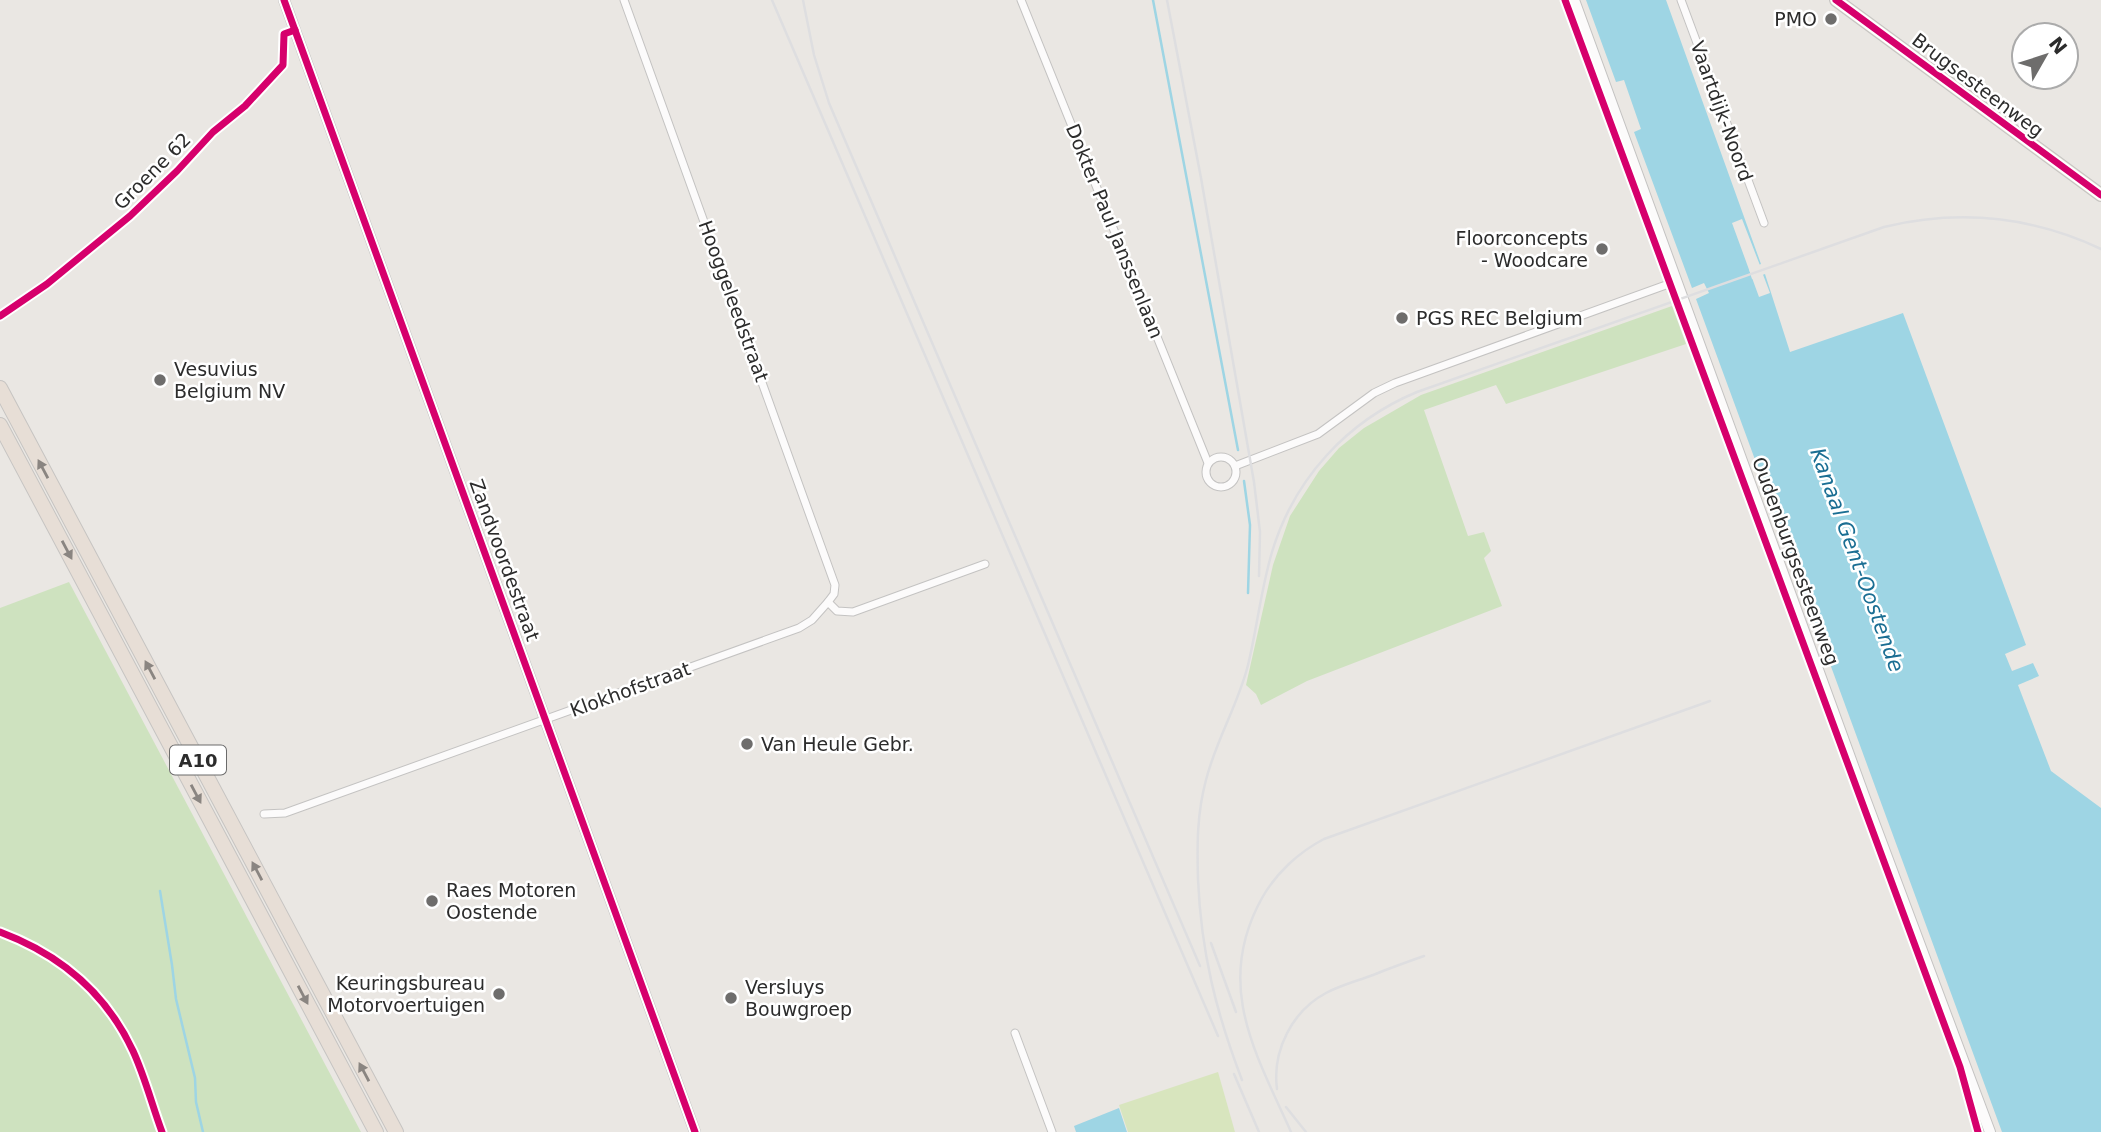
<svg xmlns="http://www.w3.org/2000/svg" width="2101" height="1132" font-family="'DejaVu Sans',sans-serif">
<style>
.green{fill:#cee2bf}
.pitch{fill:#d8e5be}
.water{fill:#9ed5e4}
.pier{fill:#eae7e3}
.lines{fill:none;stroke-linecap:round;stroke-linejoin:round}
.stream{stroke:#9ed5e4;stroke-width:2.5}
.street-casing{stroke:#c4c3c2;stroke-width:9}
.secondary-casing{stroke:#c4c3c2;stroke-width:12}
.primary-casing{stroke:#c6c4c2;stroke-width:14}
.highway-casing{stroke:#c6c4c2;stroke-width:16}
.street{stroke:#fcfbfb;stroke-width:7}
.secondary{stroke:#fcfbfb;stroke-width:10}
.primary{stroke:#e6e2d7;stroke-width:12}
.highway{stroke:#e7ded6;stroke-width:14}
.rail{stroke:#dedee0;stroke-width:2.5}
.cycleway-casing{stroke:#fff;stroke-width:11}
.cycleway{stroke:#d6006c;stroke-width:7}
.oneway{fill:#8a8581}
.poi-dot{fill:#6e6d6c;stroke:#fff;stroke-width:2.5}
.labels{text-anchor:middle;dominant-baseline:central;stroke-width:5;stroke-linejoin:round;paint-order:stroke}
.shield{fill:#fff;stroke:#6b6b6b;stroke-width:2}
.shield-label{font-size:18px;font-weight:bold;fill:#2c2c2c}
.poi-label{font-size:19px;fill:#2c2c2c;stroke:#fff;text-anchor:start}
.street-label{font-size:19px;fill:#2c2c2c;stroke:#fff}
.water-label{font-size:21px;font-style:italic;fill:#1a6e93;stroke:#fff}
</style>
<rect width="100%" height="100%" fill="#eae7e3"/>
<!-- green -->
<g class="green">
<polygon points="1672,306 1686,344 1506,404 1496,385 1424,410 1468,536 1484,532 1491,551 1484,558 1502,606 1307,681 1261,705 1256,694 1246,685 1273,565 1290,516 1319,471 1339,448 1364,428 1421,395"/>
<polygon points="69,582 361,1132 0,1132 0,608"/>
</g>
<!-- pitch -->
<polygon class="pitch" points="1218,1072 1235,1132 1128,1132 1119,1105"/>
<!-- water -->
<g class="water">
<polygon points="1586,0 1666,0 1761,264 1749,269 1752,279 1765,274 1790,352 1903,313 2026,645 2005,654 2012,671 2033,663 2039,676 2018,685 2051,771 2101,808 2101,1132 2002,1132 1696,299 1709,293 1704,283 1692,288 1634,132 1641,129 1624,80 1616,82"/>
<polygon points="1119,1108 1127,1132 1076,1132 1074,1126"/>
</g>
<!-- pier -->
<polygon class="pier" points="1742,219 1761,268 1753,270 1754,275 1762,272 1770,293 1759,297 1732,223"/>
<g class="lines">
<!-- stream -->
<g class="stream">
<polyline points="1153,0 1238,450"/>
<polyline points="1244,481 1250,525 1248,593"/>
<polyline points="160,891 172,965 176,999 195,1078 196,1102 203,1132"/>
</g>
<defs>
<g id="street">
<polyline points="624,0 835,585 834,594 828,602"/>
<polyline points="1021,0 1208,463"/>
<polyline points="1681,0 1764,223"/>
<circle cx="1221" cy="472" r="15"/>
<polyline points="1235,466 1318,434 1374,393 1395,383 1677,281"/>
<polyline points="264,814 285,813 799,628 812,620 828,602 837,611 853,612 985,564"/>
<polyline points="1015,1033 1052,1132"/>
</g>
<g id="secondary">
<polyline points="284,0 695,1132"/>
<polyline points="1574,0 1863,793 1990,1132"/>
</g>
<polyline id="primary" points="1836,0 2101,195"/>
<g id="highway">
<polyline points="0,388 396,1132"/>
<polyline points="0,425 376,1132"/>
</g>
</defs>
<!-- street casing -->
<use href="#street" class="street-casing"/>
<!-- secondary casing -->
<use href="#secondary" class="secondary-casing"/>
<!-- primary casing -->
<use href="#primary" class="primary-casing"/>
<!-- highway casing -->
<use href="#highway" class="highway-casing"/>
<!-- street -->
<use href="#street" class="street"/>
<!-- secondary -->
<use href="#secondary" class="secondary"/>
<!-- primary -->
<use href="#primary" class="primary"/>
<!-- highway -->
<use href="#highway" class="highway"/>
<!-- rail -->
<g class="rail">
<polyline points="772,0 1218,1036"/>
<polyline points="803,0 814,55 829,103 1200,966"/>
<polyline points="1167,0 1201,178 1254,482 1260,532 1259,576"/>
<polyline points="1211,943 1236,1012"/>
<polyline points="1234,1074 1259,1132"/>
<path d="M1242 1080C1216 1012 1201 952 1198 879 1197 845 1197 813 1206 780 1216 740 1238 705 1248 665 1257 628 1261 589 1272 552 1294 479 1347 421 1417 392L1884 227C1959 209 2031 216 2101 249"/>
<path d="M1277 1089C1272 1051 1292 1011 1326 993 1341 985 1357 981 1373 975 1390 968 1407 962 1424 956"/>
<polyline points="1286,1107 1306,1132"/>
<path d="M1291 1132C1255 1052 1214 984 1262 898 1276 873 1299 852 1324 839L1710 701"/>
</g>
<defs>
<g id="cycleway">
<polyline points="284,0 695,1132"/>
<polyline points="1565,0 1960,1067 1978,1132"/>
<polyline points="1836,0 2101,195"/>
<polyline points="0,316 47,284 130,216 177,171 213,132 245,106 283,65 284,34 295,30"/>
<path d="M0 932C59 954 106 993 133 1051 145 1077 152 1105 162 1132"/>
</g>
</defs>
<!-- cycleway casing -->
<use href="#cycleway" class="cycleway-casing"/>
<!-- cycleway -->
<use href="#cycleway" class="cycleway"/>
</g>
<!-- one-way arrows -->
<defs><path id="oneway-solid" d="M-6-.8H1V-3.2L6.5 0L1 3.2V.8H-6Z" transform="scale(1.75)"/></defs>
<g class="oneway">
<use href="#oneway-solid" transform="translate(43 469) rotate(-118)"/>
<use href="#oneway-solid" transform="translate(67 550) rotate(62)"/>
<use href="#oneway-solid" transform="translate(150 670) rotate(-118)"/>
<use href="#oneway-solid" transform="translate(196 794) rotate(62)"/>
<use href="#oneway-solid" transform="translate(257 871) rotate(-118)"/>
<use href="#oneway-solid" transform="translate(303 995) rotate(62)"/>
<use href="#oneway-solid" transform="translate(364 1072) rotate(-118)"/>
</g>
<!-- markers -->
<g class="poi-dot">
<circle cx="1831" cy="19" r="7"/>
<circle cx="1602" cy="249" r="7"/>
<circle cx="1402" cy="318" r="7"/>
<circle cx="160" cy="380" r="7"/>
<circle cx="747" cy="744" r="7"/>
<circle cx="432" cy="901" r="7"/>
<circle cx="499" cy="994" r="7"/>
<circle cx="731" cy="998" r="7"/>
</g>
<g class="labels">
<!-- shield labels -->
<rect class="shield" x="170" y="745.5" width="56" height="29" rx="5"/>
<g class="shield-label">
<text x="198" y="760">A10</text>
</g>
<!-- poi labels -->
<g class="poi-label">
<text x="1817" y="19" text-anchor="end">PMO</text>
<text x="1588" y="238" text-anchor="end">Floorconcepts<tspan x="1588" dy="22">- Woodcare</tspan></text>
<text x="1416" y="318">PGS REC Belgium</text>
<text x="174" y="369">Vesuvius<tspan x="174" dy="22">Belgium NV</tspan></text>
<text x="761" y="744">Van Heule Gebr.</text>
<text x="446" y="890">Raes Motoren<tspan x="446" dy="22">Oostende</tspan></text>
<text x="485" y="983" text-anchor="end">Keuringsbureau<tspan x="485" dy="22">Motorvoertuigen</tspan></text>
<text x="745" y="987">Versluys<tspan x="745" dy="22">Bouwgroep</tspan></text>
</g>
<!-- street labels -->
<g class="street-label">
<text transform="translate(1978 85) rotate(37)">Brugsesteenweg</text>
<text transform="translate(1722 111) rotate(70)">Vaartdijk-Noord</text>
<text transform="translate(152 171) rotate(-45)">Groene 62</text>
<text transform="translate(1115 231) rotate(68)">Dokter Paul Janssenlaan</text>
<text transform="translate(734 301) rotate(70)">Hooggeleedstraat</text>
<text transform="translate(505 560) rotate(70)">Zandvoordestraat</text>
<text transform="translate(1796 561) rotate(70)">Oudenburgsesteenweg</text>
<text transform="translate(630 689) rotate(-20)">Klokhofstraat</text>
</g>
<!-- water labels -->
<g class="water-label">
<text transform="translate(1857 560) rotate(70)">Kanaal Gent-Oostende</text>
</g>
</g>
<!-- north arrow -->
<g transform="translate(2045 56) rotate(51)"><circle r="33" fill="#ffffff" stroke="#ababab" stroke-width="2"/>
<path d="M0-5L12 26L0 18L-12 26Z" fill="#6e6d6c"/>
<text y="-10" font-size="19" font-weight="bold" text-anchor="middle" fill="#2c2c2c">N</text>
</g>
</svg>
